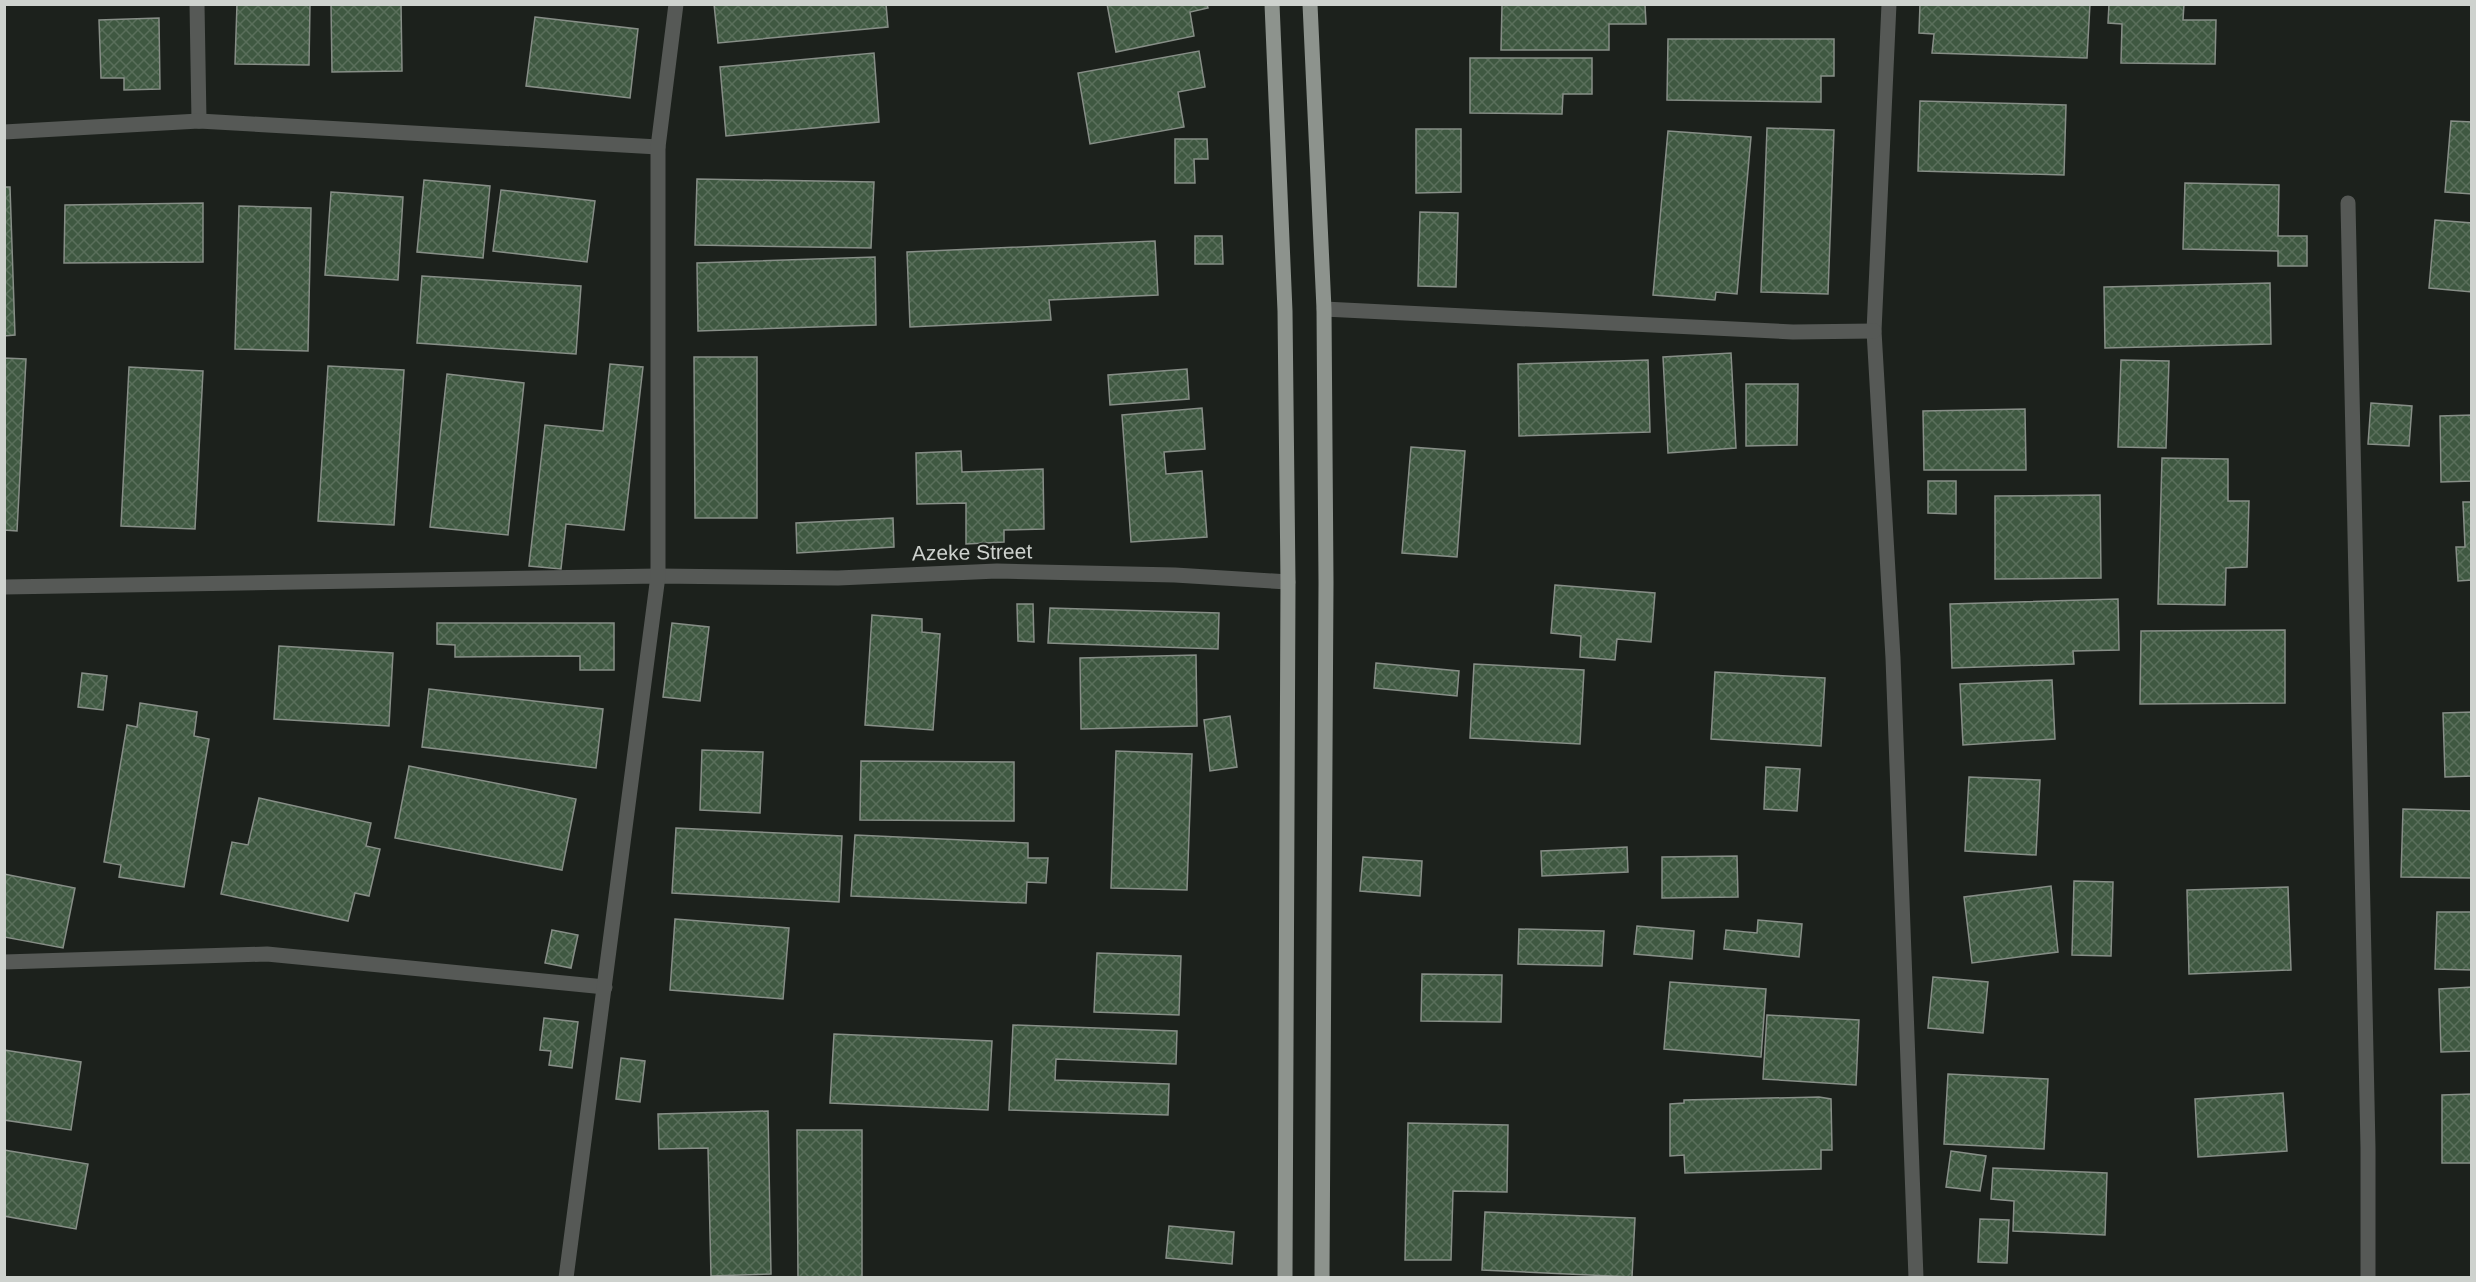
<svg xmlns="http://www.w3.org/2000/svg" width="2476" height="1282" font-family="Helvetica,sans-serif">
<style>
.building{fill:url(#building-cross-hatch);stroke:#878e87;stroke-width:1.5}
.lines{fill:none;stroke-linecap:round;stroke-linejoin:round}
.minor{stroke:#565956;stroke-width:15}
.major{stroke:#8d938d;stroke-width:15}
.labels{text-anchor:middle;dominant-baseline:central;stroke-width:4.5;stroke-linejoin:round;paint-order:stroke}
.street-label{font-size:21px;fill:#ced2ce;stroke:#1c211c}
</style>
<defs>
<pattern id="building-cross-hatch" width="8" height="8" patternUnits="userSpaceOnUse" patternTransform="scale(1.5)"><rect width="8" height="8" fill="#3f5841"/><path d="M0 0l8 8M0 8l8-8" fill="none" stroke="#5a6f5b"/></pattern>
</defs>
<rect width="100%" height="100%" fill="#1c211c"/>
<!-- building -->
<g class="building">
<polygon points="237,4 310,4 309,65 235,64"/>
<polygon points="331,4 401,4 402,71 332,72"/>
<polygon points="714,4 886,4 888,27 718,43"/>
<polygon points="1107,4 1207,4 1208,8 1190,12 1194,36 1116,52"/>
<polygon points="1920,4 2090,4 2087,58 1932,53 1934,34 1919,33"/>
<polygon points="2109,4 2184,4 2183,20 2216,20 2215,64 2121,63 2122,24 2108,23"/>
<polygon points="1502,5 1645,5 1646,24 1609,24 1609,50 1501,50"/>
<polygon points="535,17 638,29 630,98 526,86"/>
<polygon points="159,18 160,89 124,90 124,78 101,78 99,20"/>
<polygon points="1668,39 1834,39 1834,76 1821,76 1821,102 1667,100"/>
<polygon points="1199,51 1205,87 1178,92 1184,127 1090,144 1078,73"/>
<polygon points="874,53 879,122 726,136 720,67"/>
<polygon points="1470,58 1592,58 1592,94 1563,94 1562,114 1470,113"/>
<polygon points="1920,101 2066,105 2064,175 1918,171"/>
<polygon points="2451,121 2472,122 2472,194 2445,192"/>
<polygon points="1767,128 1834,130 1828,294 1761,292"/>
<polygon points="1416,129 1461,129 1461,192 1416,193"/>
<polygon points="1668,131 1751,137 1737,294 1716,292 1715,300 1653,295"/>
<polygon points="1175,139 1207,139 1208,159 1194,159 1195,183 1175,183"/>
<polygon points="697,179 874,182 871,248 695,245"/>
<polygon points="424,180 490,186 483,258 417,252"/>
<polygon points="2185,183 2279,185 2278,236 2307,236 2307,266 2278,266 2278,251 2183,249"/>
<polygon points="4,187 10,187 15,335 4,336"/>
<polygon points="501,190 595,201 587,262 493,251"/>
<polygon points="331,192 403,197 398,280 325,275"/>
<polygon points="203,203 203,262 64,263 65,205"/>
<polygon points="239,206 311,208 308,351 235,349"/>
<polygon points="1420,212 1458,213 1456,287 1418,286"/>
<polygon points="2435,220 2472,223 2472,292 2429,288"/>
<polygon points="1195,236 1222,236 1223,264 1195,264"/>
<polygon points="1155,241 1158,295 1049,300 1051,320 910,327 907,252"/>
<polygon points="875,257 876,325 698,331 697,263"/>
<polygon points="422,276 581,286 576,354 417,343"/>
<polygon points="2270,283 2271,344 2105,348 2104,287"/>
<polygon points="1731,353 1736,448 1668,453 1663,357"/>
<polygon points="694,357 757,357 757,518 695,518"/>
<polygon points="4,358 26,359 17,531 4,530"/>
<polygon points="1648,360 1650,432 1519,436 1518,364"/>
<polygon points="2121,360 2169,361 2166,448 2118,447"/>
<polygon points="610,364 643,367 624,530 566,524 561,569 529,566 545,425 603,431"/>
<polygon points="328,366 404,370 394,525 318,521"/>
<polygon points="129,367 203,371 195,529 121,526"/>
<polygon points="1187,369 1189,399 1110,405 1108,375"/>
<polygon points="447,374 524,383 508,535 430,527"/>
<polygon points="1746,384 1798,384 1797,445 1746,446"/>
<polygon points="2371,403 2412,406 2409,446 2368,444"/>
<polygon points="1202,408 1205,449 1164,452 1166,474 1202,471 1207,537 1131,542 1122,415"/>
<polygon points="2025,409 2026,470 1924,470 1923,411"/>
<polygon points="2472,415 2472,481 2441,482 2440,416"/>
<polygon points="1411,447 1465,451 1457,557 1402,553"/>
<polygon points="961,451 962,472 1043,469 1044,529 1004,530 1004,542 966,544 966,503 917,504 916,453"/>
<polygon points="2162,458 2228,459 2228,501 2249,501 2247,567 2226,568 2225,605 2158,604"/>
<polygon points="1928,481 1956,481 1956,514 1928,513"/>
<polygon points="2100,495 2101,578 1995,579 1995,496"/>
<polygon points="2463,502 2472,502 2472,580 2458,581 2456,547 2465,547"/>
<polygon points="893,518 894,547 797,553 796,523"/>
<polygon points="1555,585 1655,593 1651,642 1617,639 1615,660 1580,657 1581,636 1551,633"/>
<polygon points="2118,599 2119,650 2073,651 2074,664 1952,668 1950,604"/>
<polygon points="1017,604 1033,604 1034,642 1018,641"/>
<polygon points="1050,608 1219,613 1218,649 1048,643"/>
<polygon points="872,615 922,619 922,632 940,634 933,730 865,725"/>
<polygon points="437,623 614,623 614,670 580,670 580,656 455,657 455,645 437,644"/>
<polygon points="672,623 709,627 700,701 663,697"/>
<polygon points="2285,630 2285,703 2140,704 2141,631"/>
<polygon points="279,646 393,653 389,726 274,719"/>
<polygon points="1196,655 1197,726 1081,729 1080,658"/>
<polygon points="1376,663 1459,671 1457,696 1374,688"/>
<polygon points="1474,664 1584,670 1580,744 1470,738"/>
<polygon points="1715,672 1825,678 1821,746 1711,739"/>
<polygon points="82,673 107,676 103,710 78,707"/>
<polygon points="2052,680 2055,739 1963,745 1960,684"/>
<polygon points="429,689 603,709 596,768 422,747"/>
<polygon points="140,703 197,712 194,736 209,739 184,887 119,877 121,865 104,862 127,725 137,727"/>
<polygon points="2472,712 2472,776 2445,777 2443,713"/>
<polygon points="1230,716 1237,767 1210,771 1204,720"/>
<polygon points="702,750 763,752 760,813 700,810"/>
<polygon points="1116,751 1192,754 1187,890 1111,888"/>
<polygon points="861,761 1014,762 1014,821 860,820"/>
<polygon points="409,766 576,799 562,870 395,838"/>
<polygon points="1766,767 1800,769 1797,811 1764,809"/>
<polygon points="1969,777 2040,780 2036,855 1965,851"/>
<polygon points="259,798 371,823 366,846 380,849 369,896 355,893 348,921 221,894 232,842 248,845"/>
<polygon points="2403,809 2472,811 2472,878 2401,877"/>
<polygon points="676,828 842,836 839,902 672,893"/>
<polygon points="855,835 1028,843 1028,858 1048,858 1046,883 1027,882 1026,903 851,896"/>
<polygon points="1627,847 1628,872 1542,876 1541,851"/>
<polygon points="1737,856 1738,897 1662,898 1662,857"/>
<polygon points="1363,857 1422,861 1420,896 1360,891"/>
<polygon points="4,874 75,888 63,948 4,937"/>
<polygon points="2074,881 2113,882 2111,956 2072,955"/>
<polygon points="2051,886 2058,952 1972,963 1964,897"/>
<polygon points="2288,887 2291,970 2189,974 2187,890"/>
<polygon points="2437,912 2472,912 2472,970 2435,969"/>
<polygon points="675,919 789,928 783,999 670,990"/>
<polygon points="1758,920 1802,924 1799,957 1724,949 1726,930 1757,933"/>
<polygon points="1637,926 1694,931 1692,959 1634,954"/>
<polygon points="1519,929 1604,931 1602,966 1518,964"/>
<polygon points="552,930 578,935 571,968 545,963"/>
<polygon points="1097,953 1181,956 1179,1015 1094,1012"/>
<polygon points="1422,974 1502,975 1501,1022 1421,1021"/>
<polygon points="1933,977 1988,982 1983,1033 1928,1028"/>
<polygon points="1670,982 1766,989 1761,1057 1664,1049"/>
<polygon points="2472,987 2472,1051 2441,1052 2439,989"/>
<polygon points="1767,1015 1859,1020 1856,1085 1763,1079"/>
<polygon points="544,1018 578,1022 572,1068 549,1065 551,1051 540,1050"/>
<polygon points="1013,1025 1177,1031 1176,1064 1056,1059 1055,1080 1169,1084 1168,1115 1009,1110"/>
<polygon points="834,1034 992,1041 988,1110 830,1103"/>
<polygon points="4,1050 81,1062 71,1130 4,1120"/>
<polygon points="621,1058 645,1061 640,1102 616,1099"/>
<polygon points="1948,1074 2048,1079 2044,1149 1944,1144"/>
<polygon points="2283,1093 2287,1151 2198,1157 2195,1099"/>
<polygon points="2472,1094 2472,1163 2442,1163 2442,1095"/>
<polygon points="1819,1097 1831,1099 1832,1150 1821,1150 1821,1169 1685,1173 1684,1155 1670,1156 1670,1104 1684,1103 1684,1100"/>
<polygon points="768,1111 771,1274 711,1276 708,1148 659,1149 658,1114"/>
<polygon points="1408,1123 1508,1125 1507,1192 1453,1191 1451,1260 1405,1260"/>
<polygon points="797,1130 862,1130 862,1278 798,1278"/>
<polygon points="4,1150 88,1164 76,1229 4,1216"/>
<polygon points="1951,1151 1986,1156 1980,1191 1946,1187"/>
<polygon points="1993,1168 2107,1173 2105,1235 2013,1231 2014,1201 1991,1199"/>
<polygon points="1485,1212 1635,1218 1632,1277 1482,1270"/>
<polygon points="1980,1219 2009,1220 2007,1263 1978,1262"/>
<polygon points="1169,1226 1234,1232 1232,1264 1166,1258"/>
</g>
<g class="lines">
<!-- minor -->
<g class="minor">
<polyline points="197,4 199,121"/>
<polyline points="1889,4 1874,331 1893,658 1916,1278"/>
<polyline points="4,132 199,121 658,147"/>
<polyline points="2348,203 2368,1148 2368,1278"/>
<polyline points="1324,309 1793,332 1874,331"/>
<polyline points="4,587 658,576 838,578 997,571 1175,575 1288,582"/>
<polyline points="4,962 267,954 605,987"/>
<polyline points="566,1278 658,576 658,147 676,4"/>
</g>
<!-- major -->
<g class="major">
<polyline points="1272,4 1285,311 1288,582 1285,1278"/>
<polyline points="1310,4 1324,309 1326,582 1322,1278"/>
</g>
</g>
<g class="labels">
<!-- street labels -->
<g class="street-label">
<text transform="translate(972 552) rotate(-1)">Azeke Street</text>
</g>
</g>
<!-- border -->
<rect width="2476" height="1282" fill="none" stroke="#ced2ce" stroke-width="12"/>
</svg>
